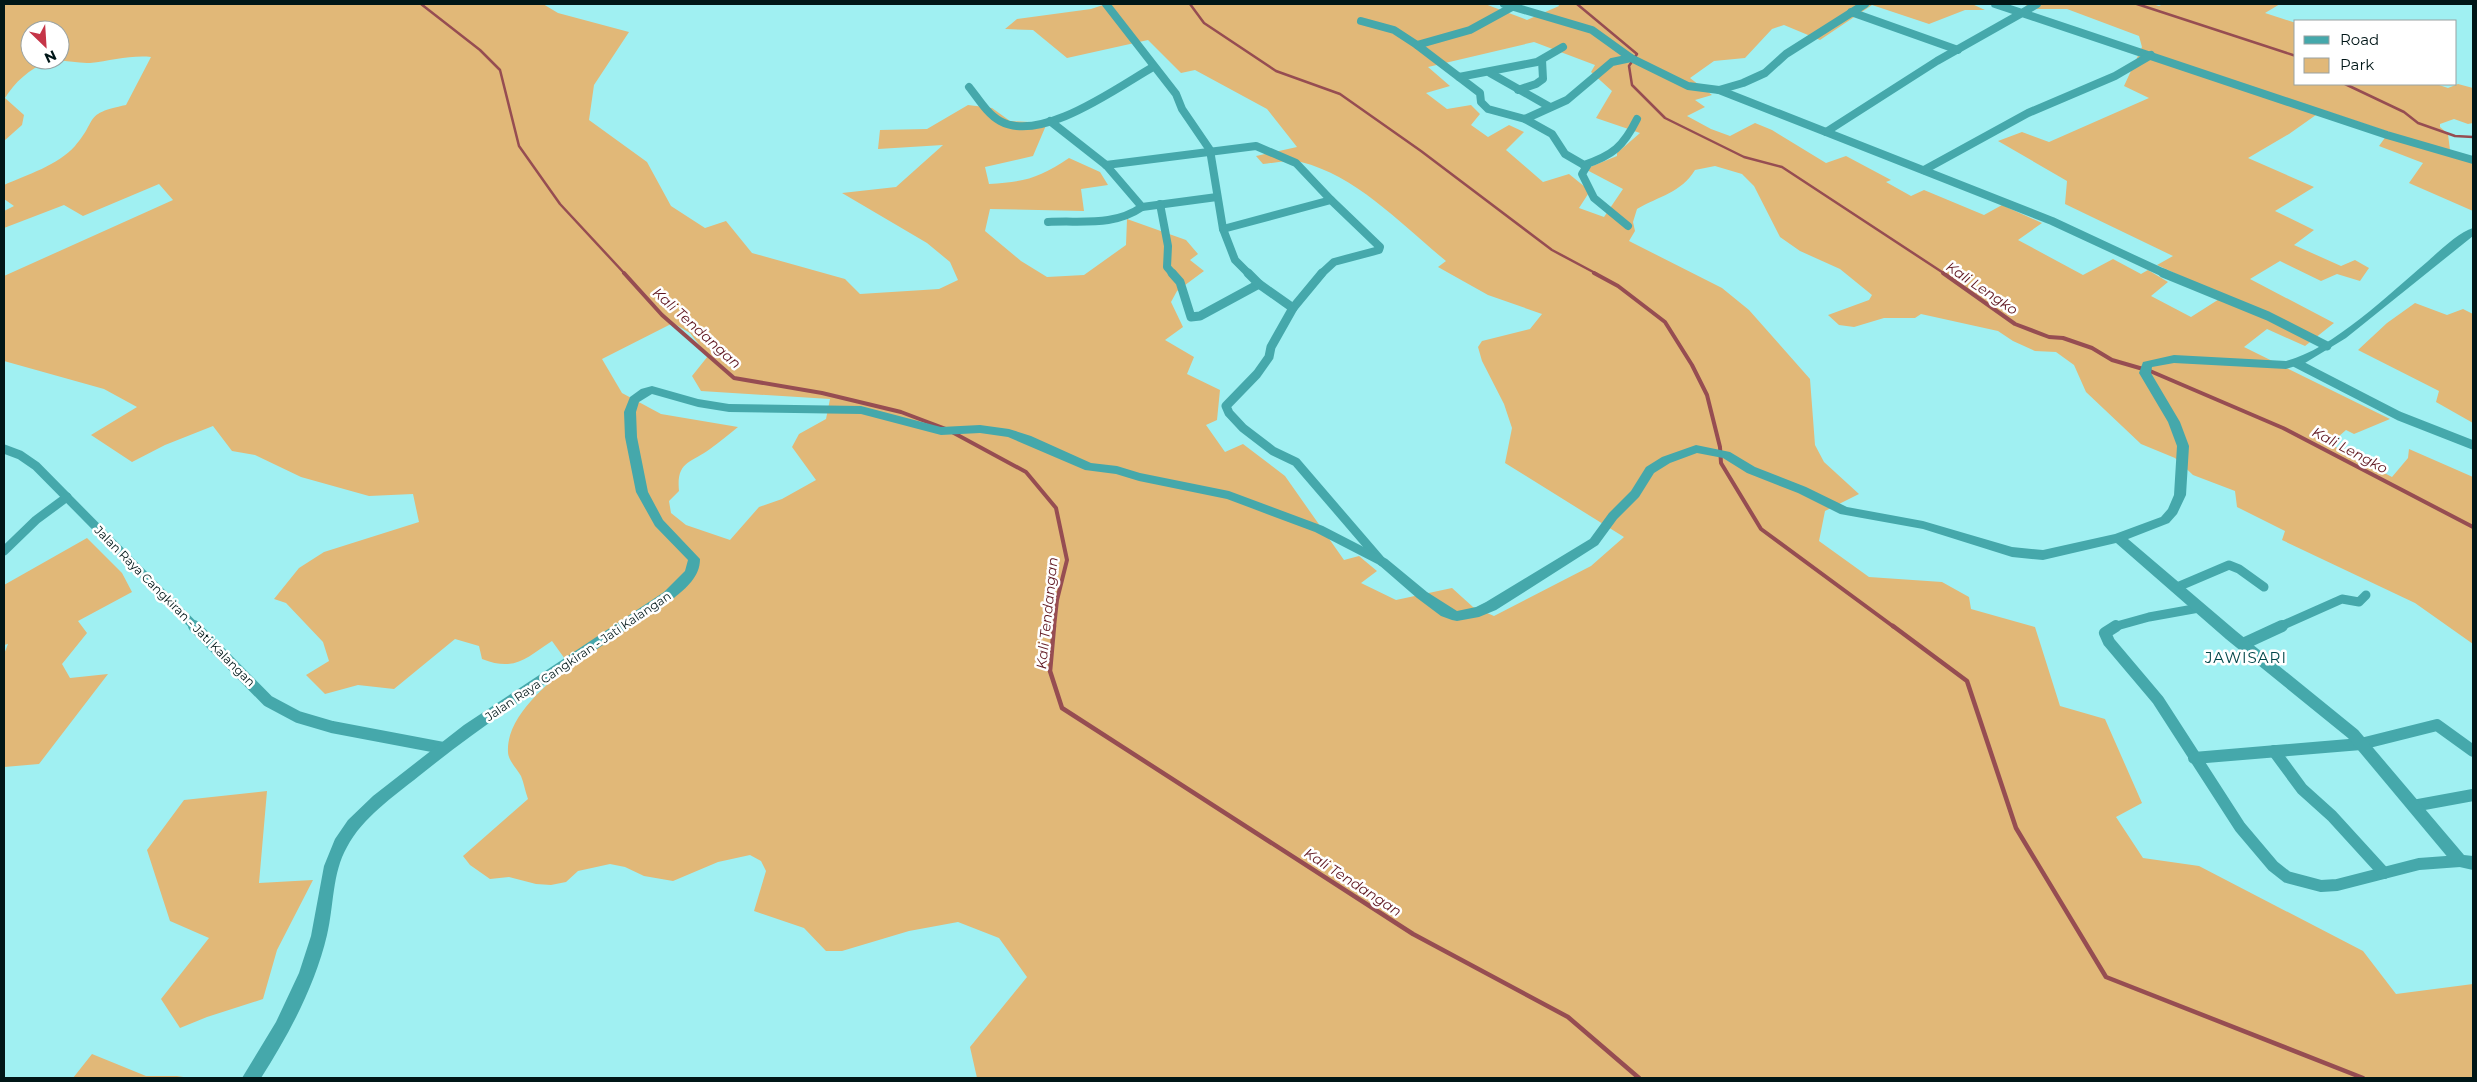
<svg xmlns="http://www.w3.org/2000/svg" width="2477" height="1082" font-family="Montserrat,sans-serif">
<style>
.green{fill:#e1b878;fill-rule:evenodd}
.lines{fill:none;stroke-linecap:round;stroke-linejoin:round}
.stream-far2{stroke:#964d52;stroke-width:2.5}
.stream-far1{stroke:#964d52;stroke-width:4}
.stream{stroke:#964d52;stroke-width:4.5}
.minor-far2{stroke:#45a8ab;stroke-width:8}
.minor-far1{stroke:#45a8ab;stroke-width:9}
.minor{stroke:#45a8ab;stroke-width:12}
.tertiary{fill:#45a8ab;fill-rule:evenodd}
.labels{text-anchor:middle;dominant-baseline:central;stroke-width:5;stroke-linejoin:round;paint-order:stroke}
.street-label{font-size:12px;fill:#001617;stroke:#fff}
.water-label{font-size:14px;font-style:italic;fill:#601720;stroke:#fff}
.quarter-label{font-size:15px;letter-spacing:1px;fill:#004649;stroke:#fff}
</style>
<rect width="100%" height="100%" fill="#a0f0f2"/>
<!-- green -->
<g class="green">
<path d="M4 4H543L558 13 629 32 594 85 589 120 647 162 671 206 705 228 726 221 752 253 845 279 860 294 939 289 958 280 950 262 927 243 842 193 896 187 943 145 878 149 880 130 927 129 968 105 992 108 1010 121 1047 123 1033 156 985 167 989 184C1025 182 1039 178 1069 158L1100 172 1108 185 1081 189 1084 211 990 209 985 231 1021 261 1047 277 1084 275 1126 245 1127 219 1186 240 1198 254 1190 260 1204 271 1177 291 1171 302 1183 327 1165 340 1194 357 1187 374 1220 390 1217 420 1206 425 1225 452 1243 444 1285 476 1344 560 1359 556 1377 571 1361 583 1396 600 1452 588 1473 607 1494 616 1591 566 1624 537 1505 463 1512 428 1504 404 1482 361 1478 347 1482 341 1530 329 1542 314 1488 295 1438 267 1446 261C1402 225 1357 176 1301 162 1290 159 1274 163 1263 164L1256 156 1297 147 1267 109 1195 70 1181 73 1148 40 1067 58 1033 30 1005 29 1017 19 1091 9 1106 4H1485L1527 20 1559 6 1558 4H1972L1985 10H1965L1929 24 1872 5 1820 40 1784 25 1772 29 1745 58 1714 61 1690 78 1712 95 1695 100 1705 107 1687 116 1711 129 1730 136 1755 123 1772 130 1826 163 1846 156 1891 180 1886 182 1911 196 1924 190 1984 215 2002 205 2042 223 2018 240 2083 275 2113 259 2141 274 2148 270 2168 282 2151 296 2191 317 2224 296 2157 265 2173 256 2065 204 2067 181 1998 141 2022 132 2049 142 2149 98 2124 86 2142 47 2139 36 2067 9H2031L2024 4H2152L2159 6 2163 4H2280L2265 13 2296 23V84H2436L2448 88 2458 84 2473 88V123L2468 124 2454 119 2440 124V127L2448 134 2450 150 2473 163V211L2409 183 2423 163 2379 146 2389 132 2323 110 2289 134 2248 158 2314 187 2275 211 2314 230 2294 245 2341 266 2355 260 2369 268 2360 281 2337 274 2321 281 2280 261 2250 279 2334 323 2305 346 2267 329 2244 347 2390 419 2354 434 2346 430 2330 444 2392 477 2408 458 2409 449 2473 477V644L2415 603 2282 540 2285 531 2237 507 2235 491 2193 475 2175 458 2141 444 2086 392 2074 365 2056 352 2035 351 2013 341 1998 331 1921 314 1915 318H1884L1854 327 1839 325 1828 315 1869 300 1872 295 1840 269 1800 251 1780 237 1754 186 1742 174 1715 166 1695 170C1681 193 1659 196 1637 209L1633 222 1635 231 1629 241 1722 288 1749 310 1810 379 1815 445 1824 462 1859 494 1825 511 1819 541 1869 577 1942 582 1969 597 1971 609 2035 627 2060 706 2105 719 2142 803 2116 817 2143 858 2199 866 2363 951 2396 994 2473 984V1078H977L970 1047 1027 977 999 938 958 922 909 931 842 951H826L804 928 754 911 766 871 761 861 750 855 718 862 673 881 644 876 625 867 610 864 578 871 566 882 551 885 536 884 509 877 490 879 470 865 463 856 528 799C525 791 524 783 521 776 517 769 508 760 508 752 506 718 545 685 570 666L552 641C526 658 515 672 482 659L479 646 455 639 394 689 358 685 325 694 306 675 329 661 323 642 286 603 274 599 299 568 324 552 419 522 413 494 369 496 301 477 255 455 232 451 213 426 165 445 132 462 91 435 137 407 104 389 4 361V276L173 200 159 184 83 216 64 205 4 228V211L14 206 4 199V185C27 175 58 165 75 146 99 119 82 114 126 105L151 57C130 55 111 61 90 63 77 64 60 58 48 62 30 68 14 83 5 98L24 115 22 125 4 141ZM30 30H60V60H30ZM1534 42 1595 65 1591 72 1612 91 1596 118 1640 133 1617 153V156L1585 169 1623 189 1604 217 1579 208 1590 191 1569 174 1543 182 1506 150 1524 132 1509 125 1488 137 1471 125 1480 114 1471 105 1447 109 1426 93 1450 86 1428 67ZM673 323 690 333 708 356 692 376 701 391 830 399 826 419 799 434 792 447 816 480 782 499 759 507 730 540 686 525 671 513 669 501 679 491C676 461 691 463 710 449 720 442 729 434 738 427L661 414 622 393 602 359Z"/>
<polygon points="2415,303 2447,315 2463,309 2473,314 2473,423 2436,402 2439,391 2358,350 2387,323"/>
<polygon points="87,538 122,573 132,592 78,621 87,633 62,664 70,678 108,674 39,764 4,767 4,654 8,644 4,645 4,585"/>
<polygon points="267,791 259,883 313,880 277,950 263,999 207,1017 180,1028 161,999 209,938 170,921 147,850 184,800"/>
<polygon points="92,1054 146,1076 177,1076 190,1078 73,1078"/>
</g>
<g class="lines">
<!-- stream-far2 -->
<g class="stream-far2">
<polyline points="421,4 480,50 500,70 519,146 560,204 625,274"/>
<polyline points="1190,4 1204,23 1276,71 1340,94 1421,151 1552,250 1597,274"/>
<polyline points="1577,4 1637,54 1629,66 1632,85 1665,118 1744,157 1782,167 1945,274"/>
<polyline points="2137,4 2296,56"/>
<polyline points="2345,84 2404,112 2418,123 2455,136 2473,137"/>
</g>
<!-- stream-far1 -->
<g class="stream-far1">
<polyline points="624,273 662,315 734,378 822,393 901,412 946,429"/>
<polyline points="1594,273 1618,286 1665,322 1692,365 1707,395 1720,447 1721,463 1761,529 1894,627"/>
<polyline points="1943,273 2015,324 2049,337 2063,338 2092,348 2112,360 2150,371 2283,428 2473,527"/>
<polyline points="952,432 1026,472 1056,508 1067,560 1057,600 1054,627"/>
</g>
<!-- stream -->
<g class="stream">
<polyline points="1054,626 1050,671 1062,708 1413,934 1568,1017 1639,1078"/>
<polyline points="1893,626 1967,681 2016,828 2106,977 2363,1078"/>
</g>
<!-- minor-far2 -->
<g class="minor-far2">
<polyline points="1106,4 1176,94 1182,109 1210,150 1223,229 1235,260 1249,274"/>
<polyline points="1504,4 1592,30 1631,58"/>
<polyline points="1995,4 2022,13 2037,4"/>
<polyline points="1851,12 1958,50"/>
<polyline points="1361,21 1394,30 1417,45"/>
<polyline points="1563,47 1537,62 1459,77 1480,93 1481,102 1488,109 1525,119 1567,100 1612,62 1631,58 1688,86 1719,90 1826,132 1937,61 2022,13 2387,135 2473,160"/>
<polyline points="1490,73 1550,107"/>
<polyline points="1459,77 1417,45 1470,30 1512,7"/>
<path d="M969 87C978 98 987 114 1000 121 1041 144 1118 87 1153 67"/>
<polyline points="1518,90 1536,84 1543,79 1542,60"/>
<polyline points="1719,90 1743,83 1765,73 1786,54 1865,4"/>
<path d="M1525 119 1552 134 1565 154 1584 165C1613 155 1623 147 1637 119"/>
<polyline points="1050,121 1106,165 1142,207 1217,197"/>
<polyline points="1826,132 2052,221 2166,274"/>
<polyline points="1106,165 1256,146 1296,163 1331,200"/>
<polyline points="1584,165 1587,166 1582,174 1594,198 1628,226"/>
<polyline points="1924,170 2028,113 2115,76 2151,55"/>
<polyline points="1160,204 1168,246 1167,267 1173,274"/>
<path d="M1048 222C1081 220 1113 227 1142 207"/>
<polyline points="1223,229 1331,200 1380,247 1379,250 1334,262 1321,274"/>
</g>
<!-- minor-far1 -->
<g class="minor-far1">
<polyline points="1172,273 1180,282 1191,317 1200,316 1259,284"/>
<polyline points="1248,273 1259,284 1293,308 1271,347 1269,357 1257,374 1226,406 1229,413 1243,428 1273,451 1296,462 1382,562"/>
<polyline points="2163,273 2268,316 2327,346"/>
<polyline points="1293,308 1322,273"/>
<polyline points="2296,363 2399,416 2473,445"/>
<polyline points="4,449 20,455 36,466 195,627"/>
<polyline points="4,551 36,520 67,497"/>
<polyline points="2175,588 2229,565 2239,569 2264,587"/>
<polyline points="2113,627 2149,617 2199,608"/>
<polyline points="2279,627 2342,599 2359,602 2366,595"/>
</g>
<!-- minor -->
<g class="minor">
<polyline points="194,626 268,701 298,717 332,727 443,748"/>
<polyline points="2116,626 2105,633 2109,642 2158,700 2240,827 2273,866 2287,877 2321,886 2337,885 2419,864 2460,861"/>
<polyline points="2243,644 2282,626"/>
<polyline points="2274,751 2302,789 2332,816 2384,873"/>
<polyline points="2194,758 2361,744 2437,725 2473,751"/>
<polyline points="2413,806 2473,795"/>
</g>
<!-- tertiary -->
<path class="tertiary" d="M2473 228V236L2346 338 2305 363 2286 369 2174 363 2152 367 2151 373 2180 422 2189 446 2186 495 2177 514 2169 523 2128 539 2236 631 2358 730 2464 855 2473 856V870L2455 866 2348 738 2226 639 2116 543 2043 560 2012 557 1923 529 1840 514 1798 493 1747 473 1723 458 1697 453 1670 463 1654 473 1639 497 1617 519 1598 545 1496 610 1479 617 1457 621 1452 620 1441 616 1417 598 1379 565 1315 532 1227 499 1139 481 1116 474 1085 470 1008 437 980 433 941 435 861 414 729 412 698 407 652 394 639 402 636 412 637 437 648 492 663 520 700 559C700 577 686 588 674 598 587 656 500 711 419 776 393 797 363 817 347 847 332 873 334 906 327 935 315 986 289 1034 261 1078H242L276 1022 299 973 311 936 324 866 335 839 348 820 373 796 464 725 664 592 685 571 688 560 655 526 636 492 625 437 624 412 630 397 641 389 652 386 698 399 729 404 861 406 941 427 980 425 1009 429 1031 436 1091 463 1117 466 1140 473 1229 491 1323 526 1387 559 1427 592 1457 611 1476 607 1486 602 1590 539 1609 513 1631 491 1646 467 1662 457 1696 445 1730 452 1755 467 1806 487 1847 507 1923 521 2012 547 2043 550 2115 534 2161 517 2168 509 2174 495 2177 446 2168 422 2139 373 2143 362 2174 355 2286 361C2333 349 2389 294 2427 262 2438 252 2459 232 2473 228Z"/>
</g>
<g class="labels">
<!-- street labels -->
<g class="street-label">
<text transform="translate(175 606) rotate(45)">Jalan Raya Cangkiran - Jati Kalangan</text>
<text transform="translate(578 656) rotate(-34)">Jalan Raya Cangkiran - Jati Kalangan</text>
</g>
<!-- water labels -->
<g class="water-label">
<text transform="translate(1982 288) rotate(34)">Kali Lengko</text>
<text transform="translate(697 328) rotate(42)">Kali Tendangan</text>
<text transform="translate(2350 450) rotate(28)">Kali Lengko</text>
<text transform="translate(1047 613) rotate(-84)">Kali Tendangan</text>
<text transform="translate(1353 882) rotate(33)">Kali Tendangan</text>
</g>
<!-- quarter labels -->
<g class="quarter-label">
<text x="2246" y="657">JAWISARI</text>
</g>
</g>
<!-- border -->
<rect width="2477" height="1082" fill="none" stroke="#001617" stroke-width="10"/>
<!-- legend -->
<rect x="2294" y="20" width="162" height="65" fill="#ffffff" stroke="#99a2a2"/>
<rect x="2304" y="36" width="25" height="8" fill="#45a8ab" stroke="#99a2a2"/>
<text x="2340" y="45" font-size="15" fill="#001617">Road</text>
<rect x="2304" y="58" width="25" height="15" fill="#e1b878" stroke="#99a2a2"/>
<text x="2340" y="70" font-size="15" fill="#001617">Park</text>
<!-- north arrow -->
<g transform="translate(45 45) rotate(155)"><circle r="24" fill="#ffffff" stroke="#99a2a2"/>
<path d="M0-4L9 19L0 12L-9 19Z" fill="#c53548"/>
<text y="-8" font-size="14" font-weight="bold" text-anchor="middle" fill="#001617">N</text>
</g>
</svg>
